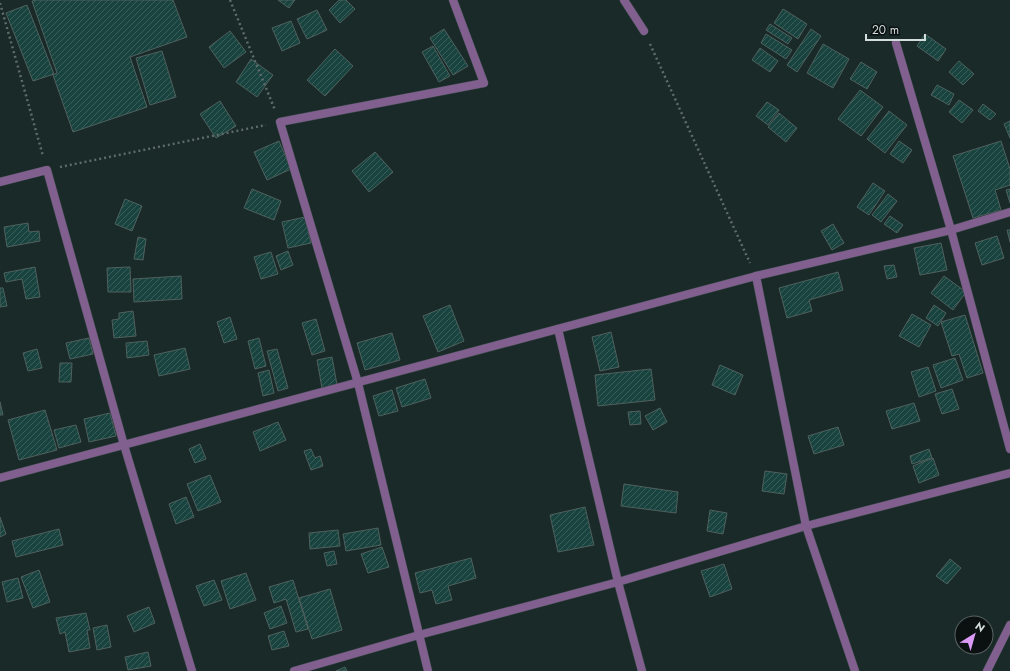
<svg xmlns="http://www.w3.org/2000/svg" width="1010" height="671" font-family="Jost,sans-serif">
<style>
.building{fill:url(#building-hatch);stroke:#4f615f}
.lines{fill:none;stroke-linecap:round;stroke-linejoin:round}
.street-casing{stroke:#374745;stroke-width:9}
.path{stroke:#5e6c6a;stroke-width:2.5;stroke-dasharray:2 3;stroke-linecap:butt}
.street{stroke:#81608f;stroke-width:8}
</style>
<defs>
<pattern id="building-hatch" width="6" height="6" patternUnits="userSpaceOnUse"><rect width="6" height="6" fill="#19433f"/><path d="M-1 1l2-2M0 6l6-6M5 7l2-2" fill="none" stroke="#3a5e5a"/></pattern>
</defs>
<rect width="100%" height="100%" fill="#192a28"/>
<!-- building -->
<g class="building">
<polygon points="36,0 173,0 187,37 130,57 147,107 73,132 53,75 57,73 32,1"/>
<polygon points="278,0 295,0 289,8"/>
<polygon points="339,0 346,0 355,9 340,23 329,10"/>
<polygon points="27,5 54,74 33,81 6,13"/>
<polygon points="783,9 807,24 798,39 774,23"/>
<polygon points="317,10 327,30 307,39 297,19"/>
<polygon points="291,21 300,43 282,51 272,28"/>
<polygon points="770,24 792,38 788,44 766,30"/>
<polygon points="444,29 468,66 453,75 430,38"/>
<polygon points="811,29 821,36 797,72 787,65"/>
<polygon points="230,31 246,52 224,68 209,47"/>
<polygon points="766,34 792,50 786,59 761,43"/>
<polygon points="925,34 946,49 938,61 917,46"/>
<polygon points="823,44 849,59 833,88 807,73"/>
<polygon points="433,46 450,76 439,82 422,52"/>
<polygon points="760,48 778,61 770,72 752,60"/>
<polygon points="335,49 353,66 325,96 307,80"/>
<polygon points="162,51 176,97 150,105 136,58"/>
<polygon points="251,59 273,75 257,97 236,82"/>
<polygon points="959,61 974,74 963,85 949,72"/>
<polygon points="861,62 877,72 867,89 850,79"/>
<polygon points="937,85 954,94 949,105 931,95"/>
<polygon points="860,90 883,107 861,136 838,119"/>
<polygon points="959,100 973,110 962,123 949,112"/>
<polygon points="220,101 236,126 216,138 200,114"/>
<polygon points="767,102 779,110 768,125 756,116"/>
<polygon points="983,104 996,114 990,120 978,111"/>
<polygon points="889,111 907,125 885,153 867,139"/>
<polygon points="779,113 797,128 786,142 768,127"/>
<polygon points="1010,121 1010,138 1004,124"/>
<polygon points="279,141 291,169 267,180 254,152"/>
<polygon points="899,141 912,150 903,163 890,154"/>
<polygon points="1001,141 1010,169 1010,185 995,190 1001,210 973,218 953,156"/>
<polygon points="375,152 393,172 369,192 352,171"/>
<polygon points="873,183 885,191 869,215 857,207"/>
<polygon points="252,189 281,201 274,220 244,208"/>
<polygon points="1010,189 1010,203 1006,190"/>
<polygon points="888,194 897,201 881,222 872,215"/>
<polygon points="125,199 142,206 132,231 115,224"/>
<polygon points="890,216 903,225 897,233 884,224"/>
<polygon points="305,217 311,243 288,248 282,222"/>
<polygon points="28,223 29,232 39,231 40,241 7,247 4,227"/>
<polygon points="833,224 844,243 832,250 821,231"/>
<polygon points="1007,230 1010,230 1010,242"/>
<polygon points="997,236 1004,258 982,265 975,243"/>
<polygon points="138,237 146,239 143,260 134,259"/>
<polygon points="941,243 947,270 920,275 914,248"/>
<polygon points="288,251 293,265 281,270 276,256"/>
<polygon points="271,252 278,274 261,279 254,257"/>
<polygon points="894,265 897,277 887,279 884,266"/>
<polygon points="35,267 40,297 26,299 22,279 6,282 4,273"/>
<polygon points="130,267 131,292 108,292 107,268"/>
<polygon points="838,272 843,290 809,300 812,311 787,318 779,288"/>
<polygon points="181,276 182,299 134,302 133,279"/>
<polygon points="944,276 966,292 953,310 931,293"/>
<polygon points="0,288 3,288 7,306 0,307"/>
<polygon points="450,305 464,341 438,352 423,316"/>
<polygon points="934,305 946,313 938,326 926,318"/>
<polygon points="133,311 136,336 114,338 112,320 119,319 119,313"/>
<polygon points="912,314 931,325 919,347 899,336"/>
<polygon points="965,315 983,373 967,378 959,354 952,356 941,322"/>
<polygon points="230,317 237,339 224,343 217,322"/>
<polygon points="316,319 325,351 312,355 302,323"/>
<polygon points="611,332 619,367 600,371 592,337"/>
<polygon points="392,333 400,360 365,370 357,343"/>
<polygon points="89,338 93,354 70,359 66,343"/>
<polygon points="259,338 266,366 255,369 248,341"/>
<polygon points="147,341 149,355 127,358 126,343"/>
<polygon points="185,348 190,369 159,376 154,355"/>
<polygon points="37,349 42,368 28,371 23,353"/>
<polygon points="277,349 288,388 278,391 267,351"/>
<polygon points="332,357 337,385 322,388 317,360"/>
<polygon points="955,358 963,380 941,388 933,365"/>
<polygon points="60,363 72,363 71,382 59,382"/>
<polygon points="720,365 743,375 735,395 712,385"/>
<polygon points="928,367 936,391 919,397 911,372"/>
<polygon points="651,369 655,400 598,406 595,375"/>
<polygon points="269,370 274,393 263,396 258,373"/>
<polygon points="425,379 431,398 402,407 396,388"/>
<polygon points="952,389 959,409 942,414 935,394"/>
<polygon points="392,390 398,411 379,416 373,396"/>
<polygon points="0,402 3,415 0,415"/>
<polygon points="914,403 920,421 892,429 886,411"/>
<polygon points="660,408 667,422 653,430 645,416"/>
<polygon points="45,410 57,450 19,460 8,420"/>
<polygon points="640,411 641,424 630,425 628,412"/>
<polygon points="110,413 116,436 89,442 84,419"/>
<polygon points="278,422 286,440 260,451 253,432"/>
<polygon points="76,425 81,442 59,448 54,430"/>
<polygon points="838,427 844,445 814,454 808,436"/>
<polygon points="200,444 206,459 195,463 189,449"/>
<polygon points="311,449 315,458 320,456 323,466 311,470 304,451"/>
<polygon points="929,449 932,458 912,464 910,456"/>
<polygon points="933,458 939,475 919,483 913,466"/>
<polygon points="765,471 787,474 784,494 762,491"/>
<polygon points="210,475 221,502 198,511 187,484"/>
<polygon points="624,484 678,492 676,513 621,506"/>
<polygon points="186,497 194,517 176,524 169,504"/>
<polygon points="585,507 594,545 558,552 550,515"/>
<polygon points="710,510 727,513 723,534 707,531"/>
<polygon points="0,517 6,534 0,537"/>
<polygon points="378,528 381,545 346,551 343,534"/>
<polygon points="59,529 63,545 16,557 12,541"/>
<polygon points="338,530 340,546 310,549 309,533"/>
<polygon points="382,547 389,567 368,573 361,554"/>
<polygon points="334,551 337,564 327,566 324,553"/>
<polygon points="471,558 476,578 448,586 452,600 436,604 432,590 420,593 415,573"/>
<polygon points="950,559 961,568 947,584 936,576"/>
<polygon points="724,564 732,589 710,597 701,571"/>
<polygon points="39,570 50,602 33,608 21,577"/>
<polygon points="246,573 256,600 230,609 221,581"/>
<polygon points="18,578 23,598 7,602 2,582"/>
<polygon points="214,580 222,600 204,606 196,586"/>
<polygon points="293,580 308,629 296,632 286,599 274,603 269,587"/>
<polygon points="330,589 342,630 312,639 299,598"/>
<polygon points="281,606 287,623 270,629 264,613"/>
<polygon points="149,607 155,623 134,632 127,616"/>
<polygon points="86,613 90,630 87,630 90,648 69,652 65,632 60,634 56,618"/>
<polygon points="107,625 111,647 97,650 93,628"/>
<polygon points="284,631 289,646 272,650 268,636"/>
<polygon points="148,652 151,666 128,670 125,657"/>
<polygon points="345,667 347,671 336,671"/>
</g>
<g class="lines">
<defs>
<g id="street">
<polyline points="624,0 644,31"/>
<polyline points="896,43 951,230 1010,449"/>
<polyline points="0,182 47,170 124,445 192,671"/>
<polyline points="756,276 806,526 855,671"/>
<polyline points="558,329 618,582 642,671"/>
<polyline points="0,478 756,276 951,230 1010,212"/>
<polyline points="294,671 419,635 618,582 806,526 1010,473"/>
<polyline points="428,671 358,383 280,122 484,83 453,0"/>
<polyline points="987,671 1010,625"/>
</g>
</defs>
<!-- street casing -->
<use href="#street" class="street-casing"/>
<!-- path -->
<g class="path">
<polyline points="230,0 275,110"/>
<polyline points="0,3 43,156"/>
<polyline points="650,44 750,263"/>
<polyline points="60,167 266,125"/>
</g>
<!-- street -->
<use href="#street" class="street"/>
</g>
<!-- north arrow -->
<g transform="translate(974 635) rotate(37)"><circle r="19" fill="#0a1110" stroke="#5a6362"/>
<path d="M0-3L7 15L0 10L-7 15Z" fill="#da9af6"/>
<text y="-6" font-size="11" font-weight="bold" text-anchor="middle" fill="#d3dedc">N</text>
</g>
<!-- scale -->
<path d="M866 34v6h59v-6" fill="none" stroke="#d3dedc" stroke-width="2"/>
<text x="872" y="34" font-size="12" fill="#d3dedc" stroke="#0a1110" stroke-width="3" paint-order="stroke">20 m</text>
</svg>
